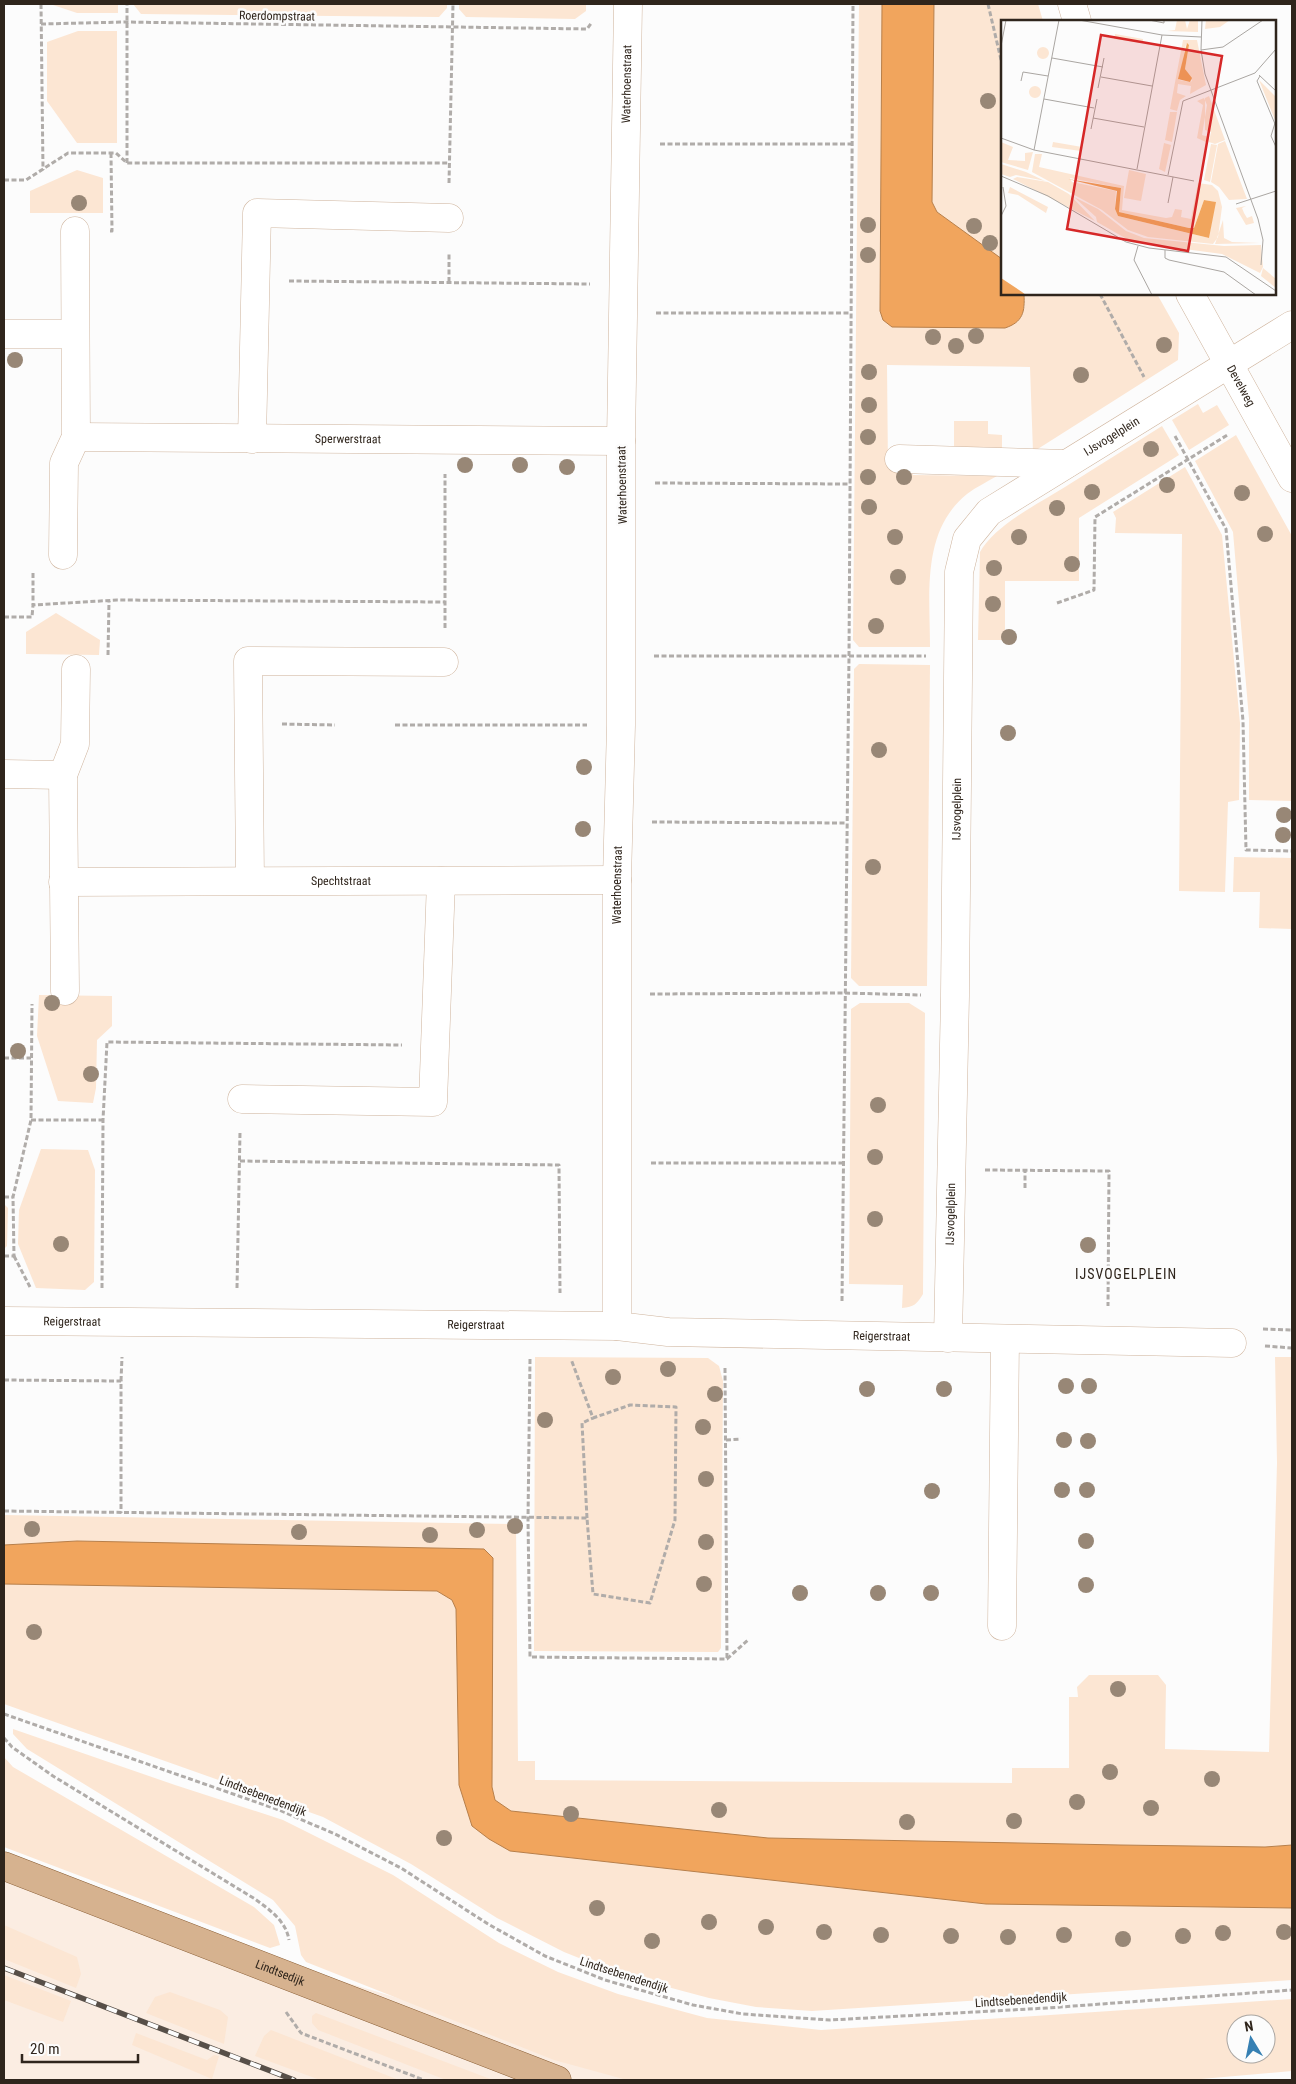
<svg xmlns="http://www.w3.org/2000/svg" width="1296" height="2084" font-family="'Roboto Condensed',sans-serif">
<style>
.built{fill:#fbede2}
.green{fill:#fce6d3;fill-rule:evenodd}
.water{fill:#f1a55d;stroke:#b77f4a}
.lines{fill:none;stroke-linecap:round;stroke-linejoin:round}
.minor-casing{stroke:#cfb49d;stroke-width:29}
.major-casing{stroke:#8a5f36;stroke-width:29}
.path{stroke:#b0aca9;stroke-width:3;stroke-dasharray:5 2.5;stroke-linecap:butt}
.minor{stroke:#fff;stroke-width:28}
.major{stroke:#d6b28f;stroke-width:28}
.rail-casing{stroke:#574f48;stroke-width:5.5}
.rail{stroke:#fcfcfc;stroke-width:4;stroke-dasharray:11;stroke-linecap:butt}
.tree{fill:#988776}
.labels{text-anchor:middle;dominant-baseline:central;stroke-width:5;stroke-linejoin:round;paint-order:stroke}
.street-label{font-size:12px;fill:#2f251c;stroke:#fcfcfc}
.neighbourhood-label{font-size:14px;letter-spacing:1px;fill:#2f251c;stroke:#fcfcfc}
.inset-road{fill:none;stroke:#aaa6a2;stroke-width:1}
.view{fill:#d62828;fill-opacity:0.15;stroke:#d62828;stroke-width:2.5}
.inset-edge{fill:none;stroke:#2f251c;stroke-width:2.5}
</style>
<rect width="100%" height="100%" fill="#fcfcfc"/>
<!-- built -->
<polygon class="built" points="4,1879 669,2080 4,2080"/>
<!-- green -->
<g class="green">
<polygon points="50,4 118,4 118,13 77,13"/>
<polygon points="133,4 447,4 447,8 439,17 141,14"/>
<polygon points="459,4 586,4 586,11 575,19 466,17 459,9"/>
<path d="M859 4H882L880 311 883 320 1025 307 1024 294H1157L1179 333 1178 360 1033 452 1030 367 887 365 888 469 911 470 913 475 997 476C987 482 976 487 967 494 921 531 930 594 930 647H859L853 640Z"/>
<polygon points="934,4 1038,4 1043,21 1002,21 1002,259 937,212 932,202"/>
<polygon points="78,31 117,31 117,143 77,143 47,101 47,42"/>
<polygon points="77,170 103,178 103,213 30,213 30,191"/>
<polygon points="1198,404 1203,413 1217,405 1229,425 1189,450 1172,420"/>
<polygon points="954,421 988,421 988,434 1002,435 1002,450 954,451"/>
<path d="M1162 426 1179 455 1079 518V581H1005V640H978L980 552C995 525 1038 504 1065 487 1097 467 1130 446 1162 426Z"/>
<polygon points="1236,435 1292,536 1292,801 1249,800 1249,719 1233,532 1195,461"/>
<polygon points="1185,467 1222,535 1240,723 1239,800 1228,802 1225,892 1179,891 1182,534 1115,533 1116,518 1113,512"/>
<polygon points="56,613 100,640 99,655 26,654 26,632"/>
<polygon points="859,664 930,665 927,986 859,986 851,978 854,669"/>
<polygon points="1234,857 1292,858 1292,929 1259,928 1260,892 1233,892"/>
<polygon points="39,995 112,996 112,1026 97,1040 96,1088 93,1103 58,1101 37,1036"/>
<path d="M860 1003H909L925 1013 923 1294C917 1304 914 1307 902 1308L903 1285 849 1284 851 1009Z"/>
<polygon points="41,1149 88,1150 95,1170 94,1282 85,1290 36,1288 18,1244 19,1210"/>
<polygon points="4,1204 8,1208 7,1246 4,1249"/>
<polygon points="535,1357 708,1358 719,1366 723,1381 721,1648 718,1652 534,1651"/>
<polygon points="1275,1357 1292,1357 1292,1845 1265,1847 1120,1845 768,1838 511,1811 495,1800 492,1787 493,1558 484,1549 77,1541 4,1545 4,1515 516,1524 518,1761 535,1761 535,1780 1012,1783 1012,1768 1069,1768 1069,1697 1078,1697 1077,1687 1089,1675 1158,1675 1166,1685 1165,1749 1269,1752 1277,1463"/>
<polygon points="4,1584 437,1591 452,1600 456,1609 459,1785 510,1851 986,1904 1292,1908 1292,1980 812,2011 756,2007 709,1998 619,1974 564,1952 497,1918 411,1864 323,1817 4,1704"/>
<path d="M13 1729 175 1785 283 1820 393 1875 499 1943 558 1972 618 1994 707 2018 821 2030 1292 1999V2071L1190 2080H627L554 2060 306 1962 301 1955 295 1926 273 1900 27 1749 13 1734ZM1236 2024H1266V2054H1236Z"/>
<polygon points="4,1757 13,1767 254,1907 274,1925 280,1945 270,1948 4,1847"/>
<polygon points="4,1925 77,1957 81,1974 76,1988 4,1959"/>
<polygon points="4,1975 71,2001 63,2022 4,2000"/>
<polygon points="170,1992 220,2010 228,2017 224,2044 146,2013 155,1997"/>
<polygon points="316,2013 493,2080 446,2080 318,2030 312,2023 312,2016"/>
<polygon points="271,2030 399,2080 320,2080 255,2056 264,2036"/>
<polygon points="136,2033 207,2060 214,2055 219,2056 212,2079 132,2045"/>
</g>
<!-- water -->
<g class="water">
<path d="M882 4H934L932 202 937 212 1002 259V294H1024C1025 312 1023 322 1005 328L892 327 883 320 880 311Z"/>
<polygon points="77,1541 484,1549 493,1558 492,1787 495,1800 511,1811 768,1838 1120,1845 1265,1847 1292,1845 1292,1908 986,1904 510,1851 489,1839 472,1826 459,1785 456,1609 452,1600 437,1591 4,1584 4,1545"/>
</g>
<g class="lines">
<defs>
<g id="minor">
<polyline points="1072,4 1077,21"/>
<path id="s1" d="M1190 294 1292 478"/>
<polyline points="4,334 75,334"/>
<path id="s2" d="M76 437 621 441"/>
<polyline points="252,439 257,213 449,218"/>
<polyline points="899,459 1066,464"/>
<polyline points="63,555 64,463 76,437 75,231"/>
<polyline points="4,774 63,775"/>
<polyline points="250,880 248,661 444,662"/>
<path id="s3" d="M63 882 617 880"/>
<polyline points="65,991 63,775 75,744 76,669"/>
<polyline points="242,1099 433,1102 441,881"/>
<path id="s4" d="M4 1321 617 1326 668 1332 1232 1343"/>
<path id="s5" d="M617 1326V880L621 725V441L628 4"/>
<path id="s6" d="M948 1338 955 996 959 572 967 539 989 512 1292 325"/>
<polyline points="1002,1626 1005,1339"/>
</g>
<g id="major">
<path id="s7" d="M4 1866 557 2080"/>
</g>
</defs>
<!-- minor casing -->
<use href="#minor" class="minor-casing"/>
<!-- major casing -->
<use href="#major" class="major-casing"/>
<!-- path -->
<g class="path">
<polyline points="41,4 43,170"/>
<polyline points="988,4 1002,64"/>
<polyline points="41,24 126,22 587,29 592,22"/>
<polyline points="660,144 852,144"/>
<polyline points="127,163 127,4"/>
<polyline points="4,180 26,180 68,153 116,153 127,163 449,163"/>
<polyline points="449,183 453,4"/>
<polyline points="110,231 112,231 111,154"/>
<polyline points="289,281 590,284"/>
<polyline points="449,282 449,252"/>
<polyline points="1100,294 1144,377"/>
<polyline points="656,313 850,313"/>
<polyline points="1175,436 1226,529 1243,721 1246,850 1292,851"/>
<polyline points="655,483 849,484"/>
<polyline points="33,573 33,605"/>
<polyline points="1057,603 1094,590 1095,517 1229,434"/>
<polyline points="4,617 32,617 33,605 117,600 445,602"/>
<polyline points="445,628 445,474"/>
<polyline points="108,655 109,601"/>
<polyline points="654,656 926,656"/>
<polyline points="282,724 335,725"/>
<polyline points="395,725 587,725"/>
<polyline points="652,822 847,823"/>
<polyline points="650,994 844,993 921,995"/>
<polyline points="4,1058 31,1058"/>
<polyline points="31,1120 103,1120"/>
<polyline points="240,1161 559,1165 560,1293"/>
<polyline points="651,1163 843,1163"/>
<polyline points="985,1170 1109,1171 1108,1306"/>
<polyline points="1025,1188 1025,1170"/>
<polyline points="4,1197 13,1197"/>
<polyline points="4,1256 14,1256 13,1197 31,1120 32,1004"/>
<polyline points="14,1256 30,1287"/>
<polyline points="102,1288 103,1120 107,1042 402,1045"/>
<polyline points="237,1288 240,1132"/>
<polyline points="842,1301 849,656 853,4"/>
<polyline points="1263,1329 1292,1330"/>
<polyline points="1265,1346 1292,1348"/>
<polyline points="530,1359 528,1519 530,1657 727,1659 749,1639"/>
<polyline points="725,1368 727,1659"/>
<polyline points="4,1380 121,1381 121,1513"/>
<polyline points="121,1381 122,1357"/>
<polyline points="726,1440 741,1439"/>
<polyline points="4,1511 587,1518 593,1594 650,1603 675,1520 676,1407 630,1405 593,1418 571,1359"/>
<polyline points="587,1518 582,1423 593,1418"/>
<polyline points="4,1714 279,1810 335,1834 401,1868 488,1924 545,1956 605,1980 693,2005 743,2014 830,2020 1047,2008 1292,1990"/>
<path d="M4 1738 12 1747 53 1776 255 1899C270 1910 286 1921 289 1940"/>
<polyline points="286,2012 301,2033 424,2080"/>
</g>
<!-- minor -->
<use href="#minor" class="minor"/>
<!-- major -->
<use href="#major" class="major"/>
<defs>
<polyline id="rail" points="4,1968 294,2080"/>
</defs>
<!-- rail casing -->
<use href="#rail" class="rail-casing"/>
<!-- rail -->
<use href="#rail" class="rail"/>
</g>
<!-- trees -->
<g class="tree">
<circle cx="988" cy="101" r="8"/>
<circle cx="79" cy="203" r="8"/>
<circle cx="868" cy="225" r="8"/>
<circle cx="974" cy="226" r="8"/>
<circle cx="990" cy="243" r="8"/>
<circle cx="868" cy="255" r="8"/>
<circle cx="976" cy="336" r="8"/>
<circle cx="933" cy="337" r="8"/>
<circle cx="1164" cy="345" r="8"/>
<circle cx="956" cy="346" r="8"/>
<circle cx="15" cy="360" r="8"/>
<circle cx="869" cy="372" r="8"/>
<circle cx="1081" cy="375" r="8"/>
<circle cx="869" cy="405" r="8"/>
<circle cx="868" cy="437" r="8"/>
<circle cx="1151" cy="449" r="8"/>
<circle cx="465" cy="465" r="8"/>
<circle cx="520" cy="465" r="8"/>
<circle cx="567" cy="467" r="8"/>
<circle cx="868" cy="477" r="8"/>
<circle cx="904" cy="477" r="8"/>
<circle cx="1167" cy="485" r="8"/>
<circle cx="1092" cy="492" r="8"/>
<circle cx="1242" cy="493" r="8"/>
<circle cx="869" cy="507" r="8"/>
<circle cx="1057" cy="508" r="8"/>
<circle cx="1265" cy="534" r="8"/>
<circle cx="895" cy="537" r="8"/>
<circle cx="1019" cy="537" r="8"/>
<circle cx="1072" cy="564" r="8"/>
<circle cx="994" cy="568" r="8"/>
<circle cx="898" cy="577" r="8"/>
<circle cx="993" cy="604" r="8"/>
<circle cx="876" cy="626" r="8"/>
<circle cx="1009" cy="637" r="8"/>
<circle cx="1008" cy="733" r="8"/>
<circle cx="879" cy="750" r="8"/>
<circle cx="584" cy="767" r="8"/>
<circle cx="1284" cy="815" r="8"/>
<circle cx="583" cy="829" r="8"/>
<circle cx="1283" cy="835" r="8"/>
<circle cx="873" cy="867" r="8"/>
<circle cx="52" cy="1003" r="8"/>
<circle cx="18" cy="1051" r="8"/>
<circle cx="91" cy="1074" r="8"/>
<circle cx="878" cy="1105" r="8"/>
<circle cx="875" cy="1157" r="8"/>
<circle cx="875" cy="1219" r="8"/>
<circle cx="61" cy="1244" r="8"/>
<circle cx="1088" cy="1245" r="8"/>
<circle cx="668" cy="1369" r="8"/>
<circle cx="613" cy="1377" r="8"/>
<circle cx="1066" cy="1386" r="8"/>
<circle cx="1089" cy="1386" r="8"/>
<circle cx="867" cy="1389" r="8"/>
<circle cx="944" cy="1389" r="8"/>
<circle cx="715" cy="1394" r="8"/>
<circle cx="545" cy="1420" r="8"/>
<circle cx="703" cy="1427" r="8"/>
<circle cx="1064" cy="1440" r="8"/>
<circle cx="1088" cy="1441" r="8"/>
<circle cx="706" cy="1479" r="8"/>
<circle cx="1062" cy="1490" r="8"/>
<circle cx="1087" cy="1490" r="8"/>
<circle cx="932" cy="1491" r="8"/>
<circle cx="515" cy="1526" r="8"/>
<circle cx="32" cy="1529" r="8"/>
<circle cx="477" cy="1530" r="8"/>
<circle cx="299" cy="1532" r="8"/>
<circle cx="430" cy="1535" r="8"/>
<circle cx="1086" cy="1541" r="8"/>
<circle cx="706" cy="1542" r="8"/>
<circle cx="704" cy="1584" r="8"/>
<circle cx="1086" cy="1585" r="8"/>
<circle cx="800" cy="1593" r="8"/>
<circle cx="878" cy="1593" r="8"/>
<circle cx="931" cy="1593" r="8"/>
<circle cx="34" cy="1632" r="8"/>
<circle cx="1118" cy="1689" r="8"/>
<circle cx="1110" cy="1772" r="8"/>
<circle cx="1212" cy="1779" r="8"/>
<circle cx="1077" cy="1802" r="8"/>
<circle cx="1151" cy="1808" r="8"/>
<circle cx="719" cy="1810" r="8"/>
<circle cx="571" cy="1814" r="8"/>
<circle cx="1014" cy="1821" r="8"/>
<circle cx="907" cy="1822" r="8"/>
<circle cx="444" cy="1838" r="8"/>
<circle cx="597" cy="1908" r="8"/>
<circle cx="709" cy="1922" r="8"/>
<circle cx="766" cy="1927" r="8"/>
<circle cx="824" cy="1932" r="8"/>
<circle cx="1284" cy="1932" r="8"/>
<circle cx="1223" cy="1933" r="8"/>
<circle cx="881" cy="1935" r="8"/>
<circle cx="1064" cy="1935" r="8"/>
<circle cx="951" cy="1936" r="8"/>
<circle cx="1183" cy="1936" r="8"/>
<circle cx="1008" cy="1937" r="8"/>
<circle cx="1123" cy="1939" r="8"/>
<circle cx="652" cy="1941" r="8"/>
</g>
<g class="labels">
<!-- street labels -->
<g class="street-label">
<text transform="translate(277 16) rotate(1)">Roerdompstraat</text>
<text stroke="none"><textPath href="#s5" startOffset="1242">Waterhoenstraat</textPath></text>
<text stroke="none"><textPath href="#s1" startOffset="105">Develweg</textPath></text>
<text stroke="none"><textPath href="#s6" startOffset="979">IJsvogelplein</textPath></text>
<text stroke="none"><textPath href="#s2" startOffset="272">Sperwerstraat</textPath></text>
<text transform="translate(622 485) rotate(-91)">Waterhoenstraat</text>
<text stroke="none"><textPath href="#s6" startOffset="529">IJsvogelplein</textPath></text>
<text stroke="none"><textPath href="#s3" startOffset="278">Spechtstraat</textPath></text>
<text stroke="none"><textPath href="#s5" startOffset="441">Waterhoenstraat</textPath></text>
<text stroke="none"><textPath href="#s6" startOffset="124">IJsvogelplein</textPath></text>
<text stroke="none"><textPath href="#s4" startOffset="68">Reigerstraat</textPath></text>
<text stroke="none"><textPath href="#s4" startOffset="472">Reigerstraat</textPath></text>
<text stroke="none"><textPath href="#s4" startOffset="878">Reigerstraat</textPath></text>
<text transform="translate(263 1796) rotate(21)">Lindtsebenedendijk</text>
<text stroke="none"><textPath href="#s7" startOffset="296">Lindtsedijk</textPath></text>
<text transform="translate(624 1975) rotate(18)">Lindtsebenedendijk</text>
<text transform="translate(1021 2000) rotate(-4)">Lindtsebenedendijk</text>
</g>
<!-- neighbourhood labels -->
<g class="neighbourhood-label">
<text x="1126" y="1274">IJSVOGELPLEIN</text>
</g>
</g>
<!-- overview -->
<g transform="translate(1001 20)">
<rect width="275" height="275" fill="#fcfcfc"/>
<path d="M176 0H184L186 9 189 0H197V12L166 11 174 10ZM205 0H229L219 7 204 9ZM114 14 142 19V23L113 19ZM182 20H196L205 65 189 74 190 66 177 64 176 73 185 76 179 80 176 91 169 89ZM185 24 188 25 184 49 191 61 189 62 178 60ZM36 33a6 6 0 1 1 12 0a6 6 0 1 1-12 0ZM258 60 275 77 274 100ZM28 72a6 6 0 1 1 12 0a6 6 0 1 1-12 0ZM208 76 224 120 214 124 208 122 210 112 204 110V78ZM203 78 206 85 201 115 208 117 207 123 196 118 202 85 196 81ZM169 92H176L171 122 164 120ZM224 121 246 179H245L228 180 218 167 210 162 217 124ZM0 122 12 127 7 140 24 141V133L32 132 27 150 0 142ZM52 122 81 127 80 131 51 127ZM163 123 170 125 164 152 158 149ZM210 124 216 125 209 162 203 160ZM34 134H41L38 147 123 166 121 190 165 198 171 197 174 189 181 190 180 197 190 199 197 163 211 165 217 171 221 187 217 217 212 224 147 217 127 210 101 190 31 152ZM69 158 120 168 118 192 188 208H193L203 180 214 182 208 218 117 196 114 189 115 171 71 162ZM0 144 25 152 44 161 15 155 9 157 0 154ZM128 150 145 154 140 181 123 178ZM16 157 47 162 68 174 94 201 12 159ZM9 167 47 187 45 193 17 175 7 173ZM73 177 97 189 125 211 143 218 223 226 260 225 262 247 259 253 221 234 131 222 96 202 95 197ZM245 186 241 188 243 193 246 198 251 196 253 203 245 205 235 188ZM222 200 223 218 231 222 259 223 214 224ZM262 248 275 259V268L260 256Z" fill="#fce6d3" fill-rule="evenodd"/>
<path d="M186 23 188 25 184 49 191 58 189 62 177 59ZM67 159 120 168 118 192 188 208H193L203 180 215 182 208 218 117 196 114 189 116 171ZM0 258 21 272 25 275H0Z" fill="#f1a55d"/>
<path class="inset-road" d="M78 0 161 15 200 17M148 0 163 3V0M201 0 200 30 204 54 257 199 262 220 260 245M0 26 5 0M200 30 222 27 262 0M51 38 102 47M254 53 275 29M258 55 275 71M259 56 256 61 274 104M100 57 151 66M20 61 22 52 47 56M97 68 103 38M43 79 93 88M92 98 143 107M274 103 270 116 275 127M90 109 96 79M0 118 33 130 193 161M33 130 58 0M136 149 161 15M167 155 182 81 254 53M0 156 47 176 125 222 148 228 225 237 275 271M167 183 172 157M235 184 275 171M0 196 5 186 2 167M137 226 133 240 151 275M164 230V238L168 240 223 252 255 275"/>
<path class="view" d="M100 15 221 36 187 231 66 209Z"/>
<rect width="275" height="275" class="inset-edge"/>
</g>
<!-- border -->
<rect width="1296" height="2084" fill="none" stroke="#2f251c" stroke-width="10"/>
<!-- north arrow -->
<g transform="translate(1251 2039) rotate(350)"><circle r="24" fill="#fcfcfc" stroke="#aaa6a2"/>
<path d="M0-4L9 19L0 12L-9 19Z" fill="#3680b3"/>
<text y="-8" font-size="14" font-weight="bold" text-anchor="middle" fill="#2f251c">N</text>
</g>
<!-- scale -->
<path d="M22 2054v8h116v-8" fill="none" stroke="#2f251c" stroke-width="2.5"/>
<text x="30" y="2054" font-size="15" fill="#2f251c" stroke="#fcfcfc" stroke-width="4" paint-order="stroke">20 m</text>
</svg>
